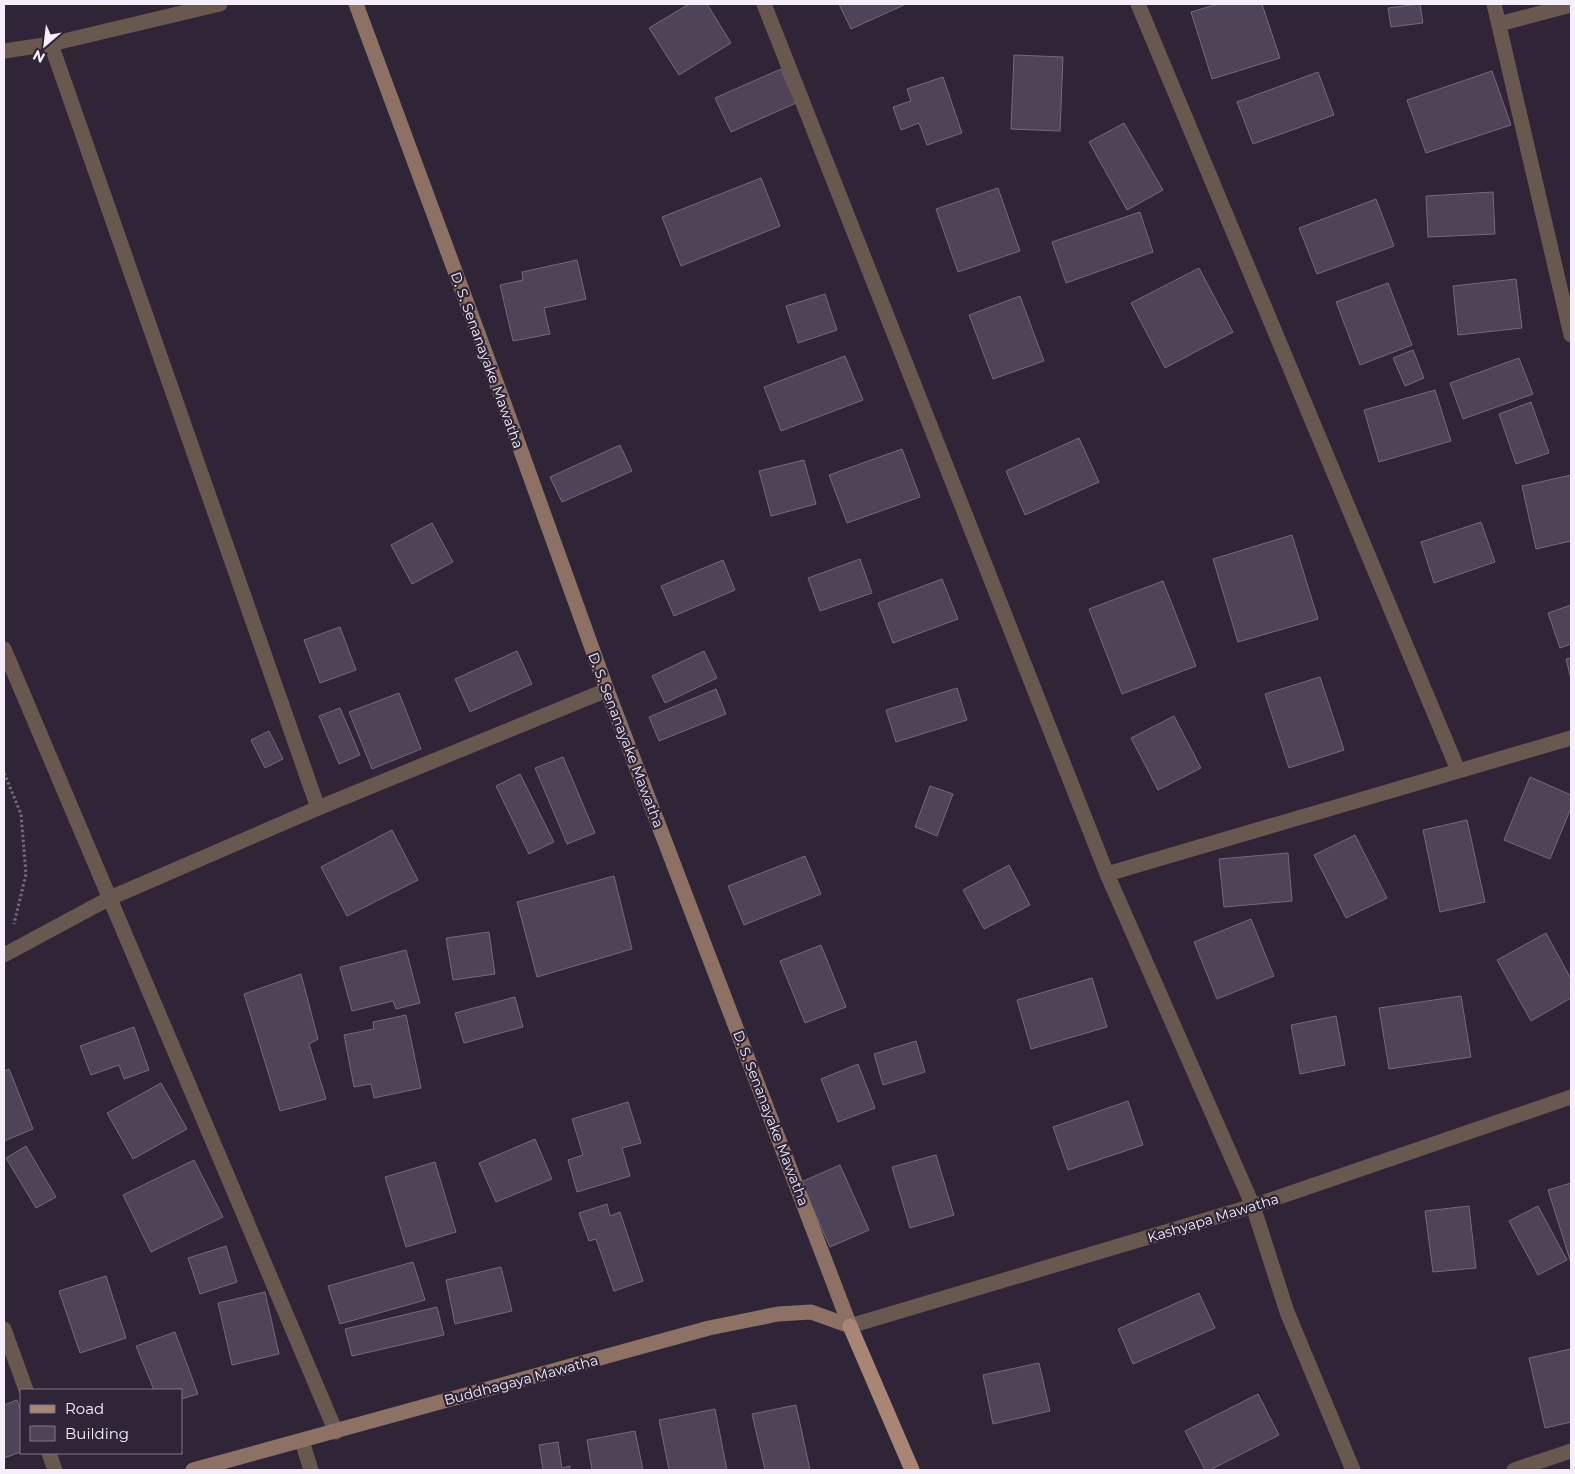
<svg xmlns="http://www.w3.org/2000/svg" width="1575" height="1474" font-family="Montserrat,sans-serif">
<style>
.building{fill:#4f4457;stroke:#75697d}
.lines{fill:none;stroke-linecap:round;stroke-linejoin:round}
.path{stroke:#736a7a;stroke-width:3;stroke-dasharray:2.5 2.5;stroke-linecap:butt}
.minor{stroke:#69584f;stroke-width:15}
.secondary{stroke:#8c7164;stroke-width:15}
.primary{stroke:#a88574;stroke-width:15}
.labels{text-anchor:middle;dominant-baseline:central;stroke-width:4.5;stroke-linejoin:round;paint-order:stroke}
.street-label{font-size:14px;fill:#f6effb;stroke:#2f2536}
</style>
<rect width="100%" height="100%" fill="#2f2536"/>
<!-- building -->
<g class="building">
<polygon points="689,4 707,4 731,43 679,75 649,28"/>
<polygon points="839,4 904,4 904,5 851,29"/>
<polygon points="1218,4 1262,4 1280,58 1212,79 1191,12"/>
<polygon points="1420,4 1423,23 1391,27 1388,8"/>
<polygon points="1014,55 1063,57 1060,131 1011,129"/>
<polygon points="781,69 796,103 731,132 715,98"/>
<polygon points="1492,71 1511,125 1426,153 1407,100"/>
<polygon points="1318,72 1334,115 1253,144 1237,102"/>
<polygon points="943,77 962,133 927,145 919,123 901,130 893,107 911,101 907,89"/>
<polygon points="1124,123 1163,190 1127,210 1089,142"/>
<polygon points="761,178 780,226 681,266 662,217"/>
<polygon points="998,188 1020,251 958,272 936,209"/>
<polygon points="1493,192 1495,234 1428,237 1426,196"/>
<polygon points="1376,199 1394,246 1317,274 1299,228"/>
<polygon points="1140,212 1153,252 1066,283 1052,242"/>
<polygon points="577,260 586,299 544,308 550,334 513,341 500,285 523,280 522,272"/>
<polygon points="1199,268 1233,332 1165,368 1131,303"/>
<polygon points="1516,279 1522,328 1458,335 1453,286"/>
<polygon points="1388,283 1412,345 1360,365 1336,302"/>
<polygon points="825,294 837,330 798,343 786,306"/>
<polygon points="1020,296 1044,361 993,379 969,315"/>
<polygon points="1413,350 1424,378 1405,386 1393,358"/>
<polygon points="845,356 863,400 781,431 764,387"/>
<polygon points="1519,358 1533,394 1463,419 1450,383"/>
<polygon points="1435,390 1451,441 1379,462 1364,410"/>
<polygon points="1531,402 1549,453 1516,464 1499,414"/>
<polygon points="1079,438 1099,482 1025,515 1006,471"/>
<polygon points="620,445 632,471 562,502 550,477"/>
<polygon points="902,449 920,497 847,523 829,475"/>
<polygon points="804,460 816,504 771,516 759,471"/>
<polygon points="1571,475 1571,541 1536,549 1522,486"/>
<polygon points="1481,522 1495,562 1434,583 1421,542"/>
<polygon points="432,523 453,562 412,584 391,545"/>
<polygon points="1292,535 1318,619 1238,642 1213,559"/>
<polygon points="860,559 872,593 820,611 808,578"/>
<polygon points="723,560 735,590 674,616 661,586"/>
<polygon points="942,579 958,619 893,643 878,603"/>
<polygon points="1163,581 1196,666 1122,694 1089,609"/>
<polygon points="1571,605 1571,644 1560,648 1548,613"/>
<polygon points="340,627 356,670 320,683 304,640"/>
<polygon points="517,651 532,684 470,712 455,679"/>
<polygon points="704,651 717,678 665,703 652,676"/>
<polygon points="1571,658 1571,679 1566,659"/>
<polygon points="1320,677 1344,750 1289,768 1265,694"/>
<polygon points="957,688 967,720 896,742 886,710"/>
<polygon points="716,689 726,714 659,741 649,717"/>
<polygon points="399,693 421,749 372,769 349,712"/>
<polygon points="340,708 360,755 339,764 319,716"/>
<polygon points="1174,716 1201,768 1158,790 1131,738"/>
<polygon points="269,731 283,759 265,768 251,740"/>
<polygon points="563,757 595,833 567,844 535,768"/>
<polygon points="520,774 554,842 529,854 496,786"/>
<polygon points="1530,777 1571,795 1571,808 1550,859 1504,840"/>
<polygon points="930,786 953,794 937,836 915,827"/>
<polygon points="1467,820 1485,902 1440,912 1423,830"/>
<polygon points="392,830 418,880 347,916 321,867"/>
<polygon points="1355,835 1387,898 1346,918 1314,855"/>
<polygon points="1288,853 1292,901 1224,907 1219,859"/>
<polygon points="805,856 821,894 744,925 728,886"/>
<polygon points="1009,865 1030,905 984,929 963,890"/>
<polygon points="614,876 632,949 537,977 517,902"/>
<polygon points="1251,919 1274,976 1217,999 1194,942"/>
<polygon points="489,932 495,974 453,980 446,938"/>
<polygon points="1546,933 1571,979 1571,998 1531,1021 1497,960"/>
<polygon points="821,945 846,1007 805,1023 780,961"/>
<polygon points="406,950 420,1003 396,1009 393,1001 352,1011 340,967"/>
<polygon points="301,974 318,1039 309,1044 326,1099 280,1111 244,994"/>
<polygon points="1092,978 1107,1027 1031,1049 1017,1000"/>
<polygon points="1461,996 1471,1057 1389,1069 1379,1008"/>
<polygon points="515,997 523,1027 464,1043 455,1013"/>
<polygon points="406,1015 421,1088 374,1098 371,1084 354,1087 344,1035 374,1029 373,1022"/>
<polygon points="1336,1016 1345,1065 1300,1074 1291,1025"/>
<polygon points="134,1027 149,1070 124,1079 119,1065 91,1075 80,1046"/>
<polygon points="916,1041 925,1072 883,1085 874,1054"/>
<polygon points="858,1064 875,1108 838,1122 821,1079"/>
<polygon points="9,1069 33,1129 4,1141 4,1071"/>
<polygon points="161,1083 187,1129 133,1159 107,1113"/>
<polygon points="1128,1101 1143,1145 1068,1170 1053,1127"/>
<polygon points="628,1102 641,1143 622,1148 630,1176 577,1192 568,1160 583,1155 572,1119"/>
<polygon points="535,1139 552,1179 496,1202 479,1163"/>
<polygon points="26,1146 56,1197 36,1208 6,1158"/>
<polygon points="936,1155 954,1215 910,1228 892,1167"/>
<polygon points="194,1160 223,1217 151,1252 123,1195"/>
<polygon points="435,1162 456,1232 406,1247 385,1177"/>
<polygon points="840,1165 869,1230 830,1247 801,1182"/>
<polygon points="1571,1183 1571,1263 1548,1190"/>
<polygon points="607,1204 610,1216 620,1212 643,1281 614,1291 596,1239 589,1241 579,1213"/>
<polygon points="1469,1206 1476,1268 1433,1272 1425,1211"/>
<polygon points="1538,1206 1567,1260 1538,1275 1509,1221"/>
<polygon points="226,1246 237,1282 200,1294 188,1258"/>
<polygon points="413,1262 425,1300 340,1324 328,1286"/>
<polygon points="501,1267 512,1311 455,1324 446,1280"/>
<polygon points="106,1276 126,1338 80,1353 59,1291"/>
<polygon points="265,1292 279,1354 232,1365 218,1303"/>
<polygon points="1199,1293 1215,1328 1133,1364 1118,1329"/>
<polygon points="437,1307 444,1335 352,1356 345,1329"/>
<polygon points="175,1332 198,1394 181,1399 181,1390 154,1390 136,1346"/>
<polygon points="1571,1349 1571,1422 1545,1428 1529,1358"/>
<polygon points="1039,1363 1050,1411 993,1424 983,1375"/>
<polygon points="1258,1394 1279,1435 1210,1470 1205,1470 1185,1431"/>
<polygon points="17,1400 21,1411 21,1452 4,1458 4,1405"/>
<polygon points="796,1405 810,1470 765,1470 752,1414"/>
<polygon points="715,1409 727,1470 669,1470 659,1420"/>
<polygon points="635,1431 643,1470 592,1470 587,1440"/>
<polygon points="558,1442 562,1468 570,1466 570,1470 543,1470 539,1445"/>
</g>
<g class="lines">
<!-- path -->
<polyline class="path" points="4,773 21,814 26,874 14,924"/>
<!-- minor -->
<g class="minor">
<polyline points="764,4 1107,874 1253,1206 1287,1312 1353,1470"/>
<polyline points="1138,4 1458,770"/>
<polyline points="1494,4 1571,335"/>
<polyline points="1499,24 1571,5"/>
<polyline points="51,44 318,808"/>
<polyline points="4,51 51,44 220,4"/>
<polyline points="4,649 336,1432"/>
<polyline points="1107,874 1571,738"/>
<polyline points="4,955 110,898 318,808 607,690"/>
<polyline points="850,1326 1253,1206 1571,1097"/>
<polyline points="4,1329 26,1390"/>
<polyline points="302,1441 311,1470"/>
<polyline points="49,1453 55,1470"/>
<polyline points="1514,1470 1571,1451"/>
</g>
<!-- secondary -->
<g class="secondary">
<polyline points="356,4 502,398 607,690 850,1326"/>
<polyline points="193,1470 709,1328 778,1314 811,1312 850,1326"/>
</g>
<!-- primary -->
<polyline class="primary" points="850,1326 912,1470"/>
</g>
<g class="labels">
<!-- street labels -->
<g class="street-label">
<text transform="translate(487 360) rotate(70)">D. S. Senanayake Mawatha</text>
<text transform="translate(626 740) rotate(69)">D. S. Senanayake Mawatha</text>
<text transform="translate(771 1118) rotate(69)">D. S. Senanayake Mawatha</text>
<text transform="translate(1213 1218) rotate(-17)">Kashyapa Mawatha</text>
<text transform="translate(521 1380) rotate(-15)">Buddhagaya Mawatha</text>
</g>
</g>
<!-- border -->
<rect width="1575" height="1474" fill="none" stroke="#f6effb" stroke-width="10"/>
<!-- legend -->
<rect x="20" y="1389" width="162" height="65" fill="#2f2536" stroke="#7f7685"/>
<rect x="30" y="1405" width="25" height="8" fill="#a88574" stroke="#7f7685"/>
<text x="65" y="1414" font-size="15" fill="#f6effb">Road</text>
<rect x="30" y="1426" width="25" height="15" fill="#4f4457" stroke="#7f7685"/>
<text x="65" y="1439" font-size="15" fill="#f6effb">Building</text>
<!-- north arrow -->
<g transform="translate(45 45) rotate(208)" stroke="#2f2536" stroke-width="4" paint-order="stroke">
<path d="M0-4L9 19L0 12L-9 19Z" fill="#f6effb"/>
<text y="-8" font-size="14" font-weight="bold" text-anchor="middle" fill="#f6effb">N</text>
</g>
</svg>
